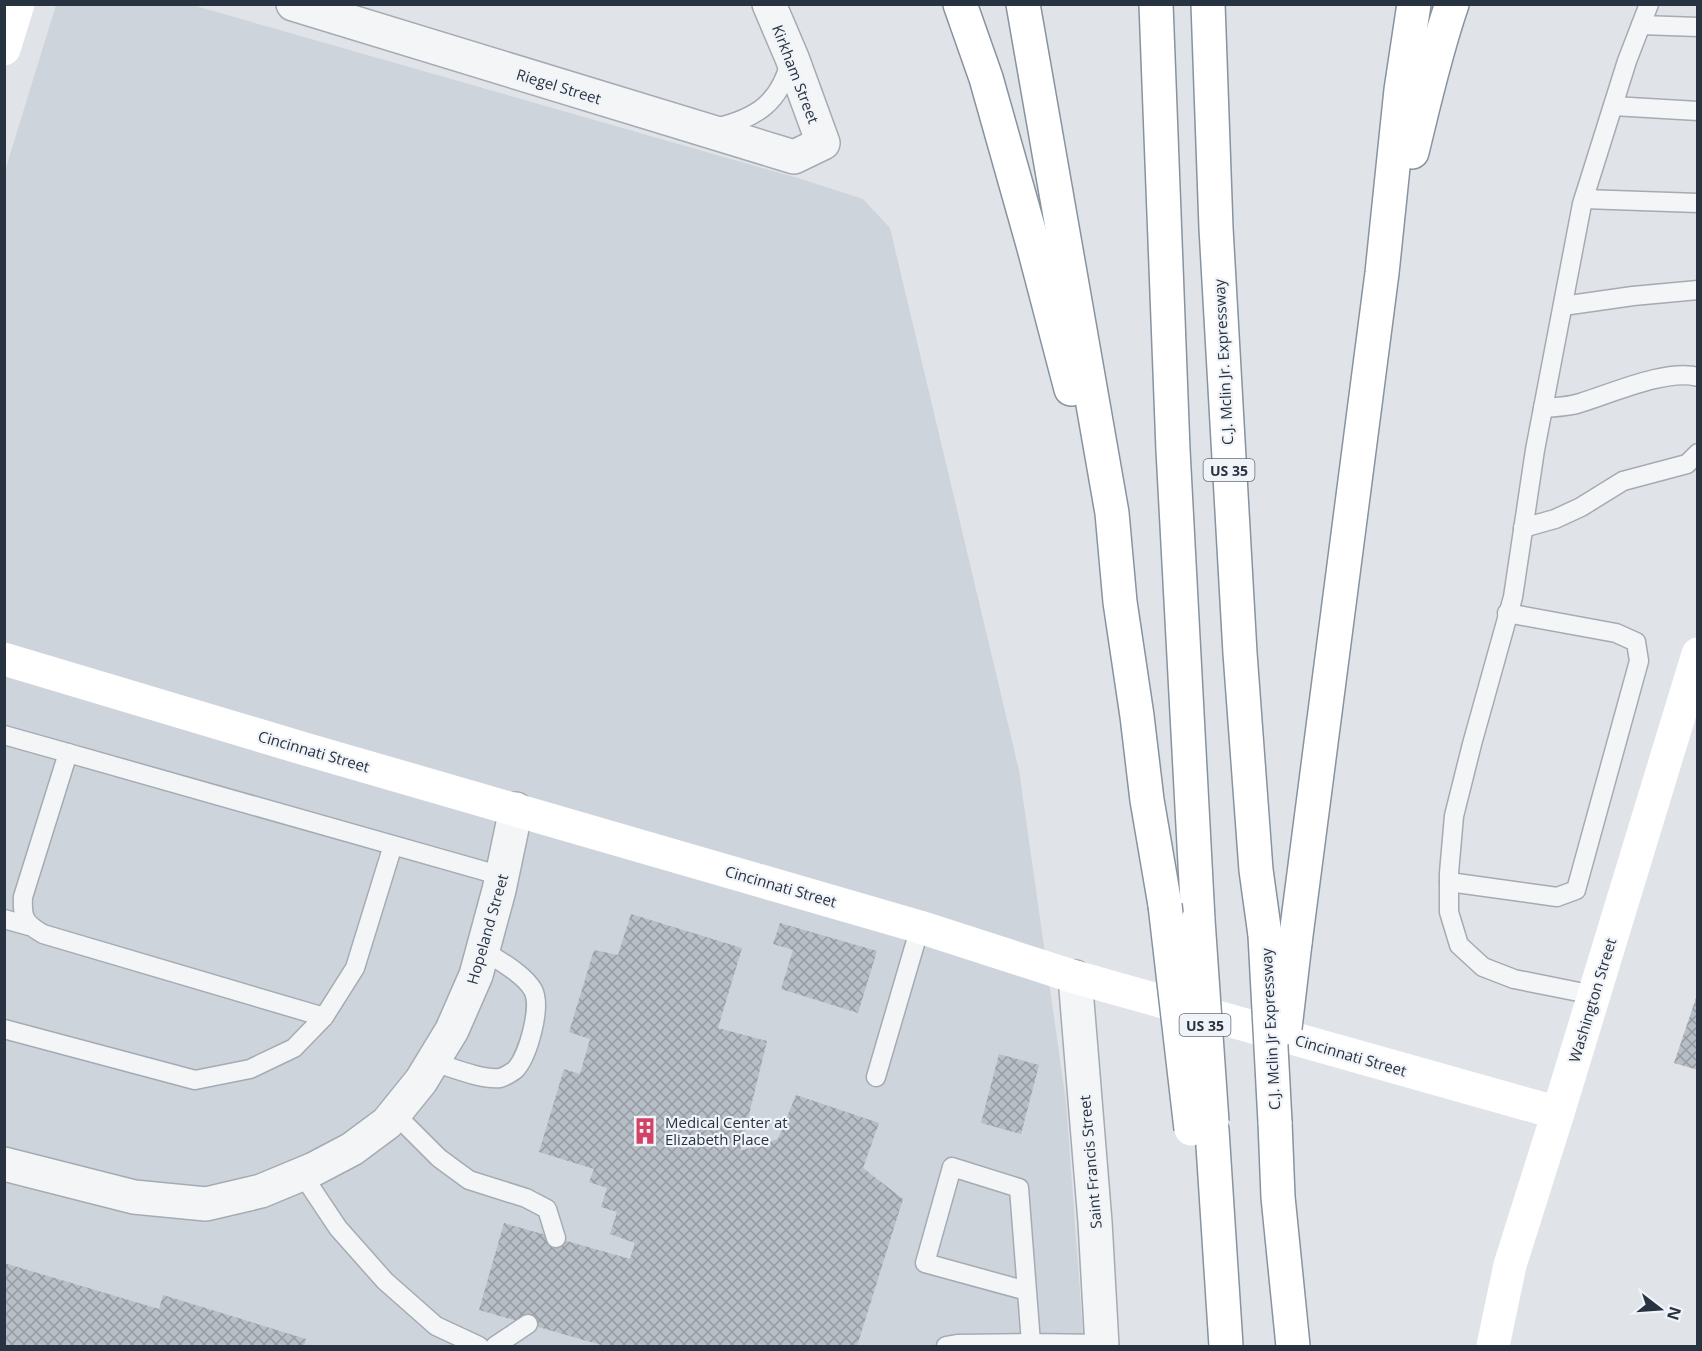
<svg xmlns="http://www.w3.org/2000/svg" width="1702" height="1351" font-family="'Open Sans',sans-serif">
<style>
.built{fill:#ced4db}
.building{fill:url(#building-cross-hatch)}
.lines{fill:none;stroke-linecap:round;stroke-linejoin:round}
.lane-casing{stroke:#a5abb3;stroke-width:21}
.street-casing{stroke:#a5abb3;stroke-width:36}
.highway-casing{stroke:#8793a0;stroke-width:36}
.lane{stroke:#f3f5f7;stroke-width:18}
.street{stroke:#f3f5f7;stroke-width:33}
.secondary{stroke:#fff;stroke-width:33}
.highway{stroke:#fff;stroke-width:33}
.highway-bridge-casing{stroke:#8793a0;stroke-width:36;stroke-linecap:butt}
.highway-bridge{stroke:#fff;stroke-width:33}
.labels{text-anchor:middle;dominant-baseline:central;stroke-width:4.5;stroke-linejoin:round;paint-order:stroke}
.shield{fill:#f0f3f7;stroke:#646d78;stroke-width:1.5}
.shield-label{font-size:14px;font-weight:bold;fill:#283341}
.street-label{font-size:15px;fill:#283341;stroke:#f0f3f7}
.poi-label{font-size:15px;fill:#283341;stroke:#f0f3f7;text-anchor:start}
</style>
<defs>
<pattern id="building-cross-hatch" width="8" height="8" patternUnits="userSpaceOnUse" patternTransform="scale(1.5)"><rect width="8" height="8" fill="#b7bec6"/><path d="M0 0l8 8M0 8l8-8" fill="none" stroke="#959ba2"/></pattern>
</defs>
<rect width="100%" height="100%" fill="#e0e4e9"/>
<!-- built -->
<polygon class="built" points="56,5 192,5 801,179 863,199 890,228 1019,770 1066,1102 1084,1346 5,1346 4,174"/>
<!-- building -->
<g class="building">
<polygon points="631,914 742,948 718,1028 767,1041 740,1151 778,1139 796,1095 879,1123 863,1168 903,1199 857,1346 601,1346 601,1345 479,1310 504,1223 630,1259 635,1243 610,1234 617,1212 601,1207 607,1188 589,1182 594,1169 539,1152 564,1069 580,1074 590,1039 569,1032 594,950 618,955"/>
<polygon points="780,923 877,951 858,1013 781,989 793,950 773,944"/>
<polygon points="1697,995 1698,995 1698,1070 1674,1063"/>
<polygon points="999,1054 1039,1065 1021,1134 981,1123"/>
<polygon points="4,1263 159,1309 163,1295 306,1339 304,1346 4,1346"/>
</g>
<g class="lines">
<defs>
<g id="lane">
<polyline points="1641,25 1698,27"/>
<polyline points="1613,106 1698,111"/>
<path d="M715 128C757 118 780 103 791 59"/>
<polyline points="1584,199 1698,203"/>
<polyline points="1563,306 1633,296 1698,290"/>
<path d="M1543 408C1555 407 1568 407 1580 403 1610 394 1668 368 1698 377"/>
<polyline points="1523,528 1555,519 1581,507 1623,481 1687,464 1698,453"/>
<polyline points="4,735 68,753"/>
<path d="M393 845 355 968 324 1017 43 934C24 923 22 918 23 897L68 753 502 876"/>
<polyline points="1449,882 1557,897 1576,890 1639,661 1636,642 1616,633 1507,613"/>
<polyline points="4,919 29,926"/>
<polyline points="1594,995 1514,979 1483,967 1459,945 1449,912 1449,873 1454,816 1472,744 1513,597 1535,450 1582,204 1627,61 1649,4"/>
<polyline points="4,1029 195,1080 250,1069 294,1048 324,1017"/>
<path d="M433 1062C451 1067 481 1080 500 1078 504 1077 513 1072 516 1069 528 1055 542 1007 533 990 524 974 498 960 483 950"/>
<polyline points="876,1077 920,927"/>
<polyline points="394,1113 439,1158 469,1180 526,1198 547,1209 556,1238"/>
<polyline points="302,1174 338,1228 385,1281 436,1326 479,1346"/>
<polyline points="1027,1291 925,1263 952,1167 1019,1188 1031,1343 1102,1344"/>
<polyline points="495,1346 528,1324"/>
<polyline points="946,1346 957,1344 1031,1343 1032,1346"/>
</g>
<g id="street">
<polyline points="293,4 794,157 823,143 792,58 769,4"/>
<polyline points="1075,977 1095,1222 1102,1346"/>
<polyline points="4,1164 134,1197 206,1204 261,1191 314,1169 352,1149 387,1123 421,1081 452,1030 476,975 499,890 516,809"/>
</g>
<g id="highway">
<polyline points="960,4 986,78 1034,248 1071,389"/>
<polyline points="1023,4 1112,513 1120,602 1137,716 1147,800 1165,905"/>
<polyline points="1156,4 1173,450 1198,920"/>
<polyline points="1208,4 1216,228 1240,653 1256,870 1265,935"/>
<path d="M1412 152C1424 103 1435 53 1452 4"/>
<polyline points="1295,943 1382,273 1401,90 1414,4"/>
<polyline points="1275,1122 1278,1197 1293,1346"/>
<polyline points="1212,1130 1226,1346"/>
</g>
</defs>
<!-- lane casing -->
<use href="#lane" class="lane-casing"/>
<!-- street casing -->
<use href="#street" class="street-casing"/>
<!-- highway casing -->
<use href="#highway" class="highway-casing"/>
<!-- lane -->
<use href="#lane" class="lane"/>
<!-- street -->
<use href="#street" class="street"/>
<!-- secondary -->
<g class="secondary">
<polyline points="4,49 18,4"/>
<polyline points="4,659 305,749 920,927 1075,977 1558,1113"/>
<polyline points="1493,1346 1510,1265 1558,1113 1698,654"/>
</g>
<!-- highway -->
<use href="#highway" class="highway"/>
<defs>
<g id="highway-bridge">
<polyline points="1165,905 1191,1129"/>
<polyline points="1198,920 1212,1122"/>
<polyline points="1265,935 1275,1122"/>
<polyline points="1285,1028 1295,943"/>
</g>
</defs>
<!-- highway-bridge casing -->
<use href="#highway-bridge" class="highway-bridge-casing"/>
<!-- highway-bridge -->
<use href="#highway-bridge" class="highway-bridge"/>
</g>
<!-- icons -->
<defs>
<symbol id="building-bare" viewBox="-9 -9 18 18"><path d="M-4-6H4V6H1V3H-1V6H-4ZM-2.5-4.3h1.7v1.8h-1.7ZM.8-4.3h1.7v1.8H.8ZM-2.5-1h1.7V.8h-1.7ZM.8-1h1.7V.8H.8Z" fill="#d14264" stroke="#f0f3f7" stroke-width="2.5" paint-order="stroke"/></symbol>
</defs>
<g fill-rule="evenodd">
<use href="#building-bare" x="626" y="1112" width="38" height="38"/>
</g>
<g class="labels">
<!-- shield labels -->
<g class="shield">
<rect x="1203.5" y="459" width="51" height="22" rx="4.5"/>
<rect x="1179.5" y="1014" width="51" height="22" rx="4.5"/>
</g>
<g class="shield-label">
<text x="1229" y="470">US 35</text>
<text x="1205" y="1025">US 35</text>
</g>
<!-- street labels -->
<g class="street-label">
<text transform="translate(796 74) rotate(69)">Kirkham Street</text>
<text transform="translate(559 86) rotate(17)">Riegel Street</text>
<text transform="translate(1223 362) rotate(-93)">C.J. Mclin Jr. Expressway</text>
<text transform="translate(314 751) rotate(16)">Cincinnati Street</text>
<text transform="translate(781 886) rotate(16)">Cincinnati Street</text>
<text transform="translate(487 929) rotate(-74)">Hopeland Street</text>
<text transform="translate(1592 1000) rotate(-73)">Washington Street</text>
<text transform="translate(1270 1029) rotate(-93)">C.J. Mclin Jr Expressway</text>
<text transform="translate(1351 1055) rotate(16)">Cincinnati Street</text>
<text transform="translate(1090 1162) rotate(-95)">Saint Francis Street</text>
</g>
<!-- poi labels -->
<g class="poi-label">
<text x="665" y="1122">Medical Center at<tspan x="665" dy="17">Elizabeth Place</tspan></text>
</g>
</g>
<!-- border -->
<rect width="1702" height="1351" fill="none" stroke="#283341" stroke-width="12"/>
<!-- north arrow -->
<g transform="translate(1660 1309) rotate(107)" stroke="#f0f3f7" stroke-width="4.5" paint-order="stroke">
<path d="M0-4.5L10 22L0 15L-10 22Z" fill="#283341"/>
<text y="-9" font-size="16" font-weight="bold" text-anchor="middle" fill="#283341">N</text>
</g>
</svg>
